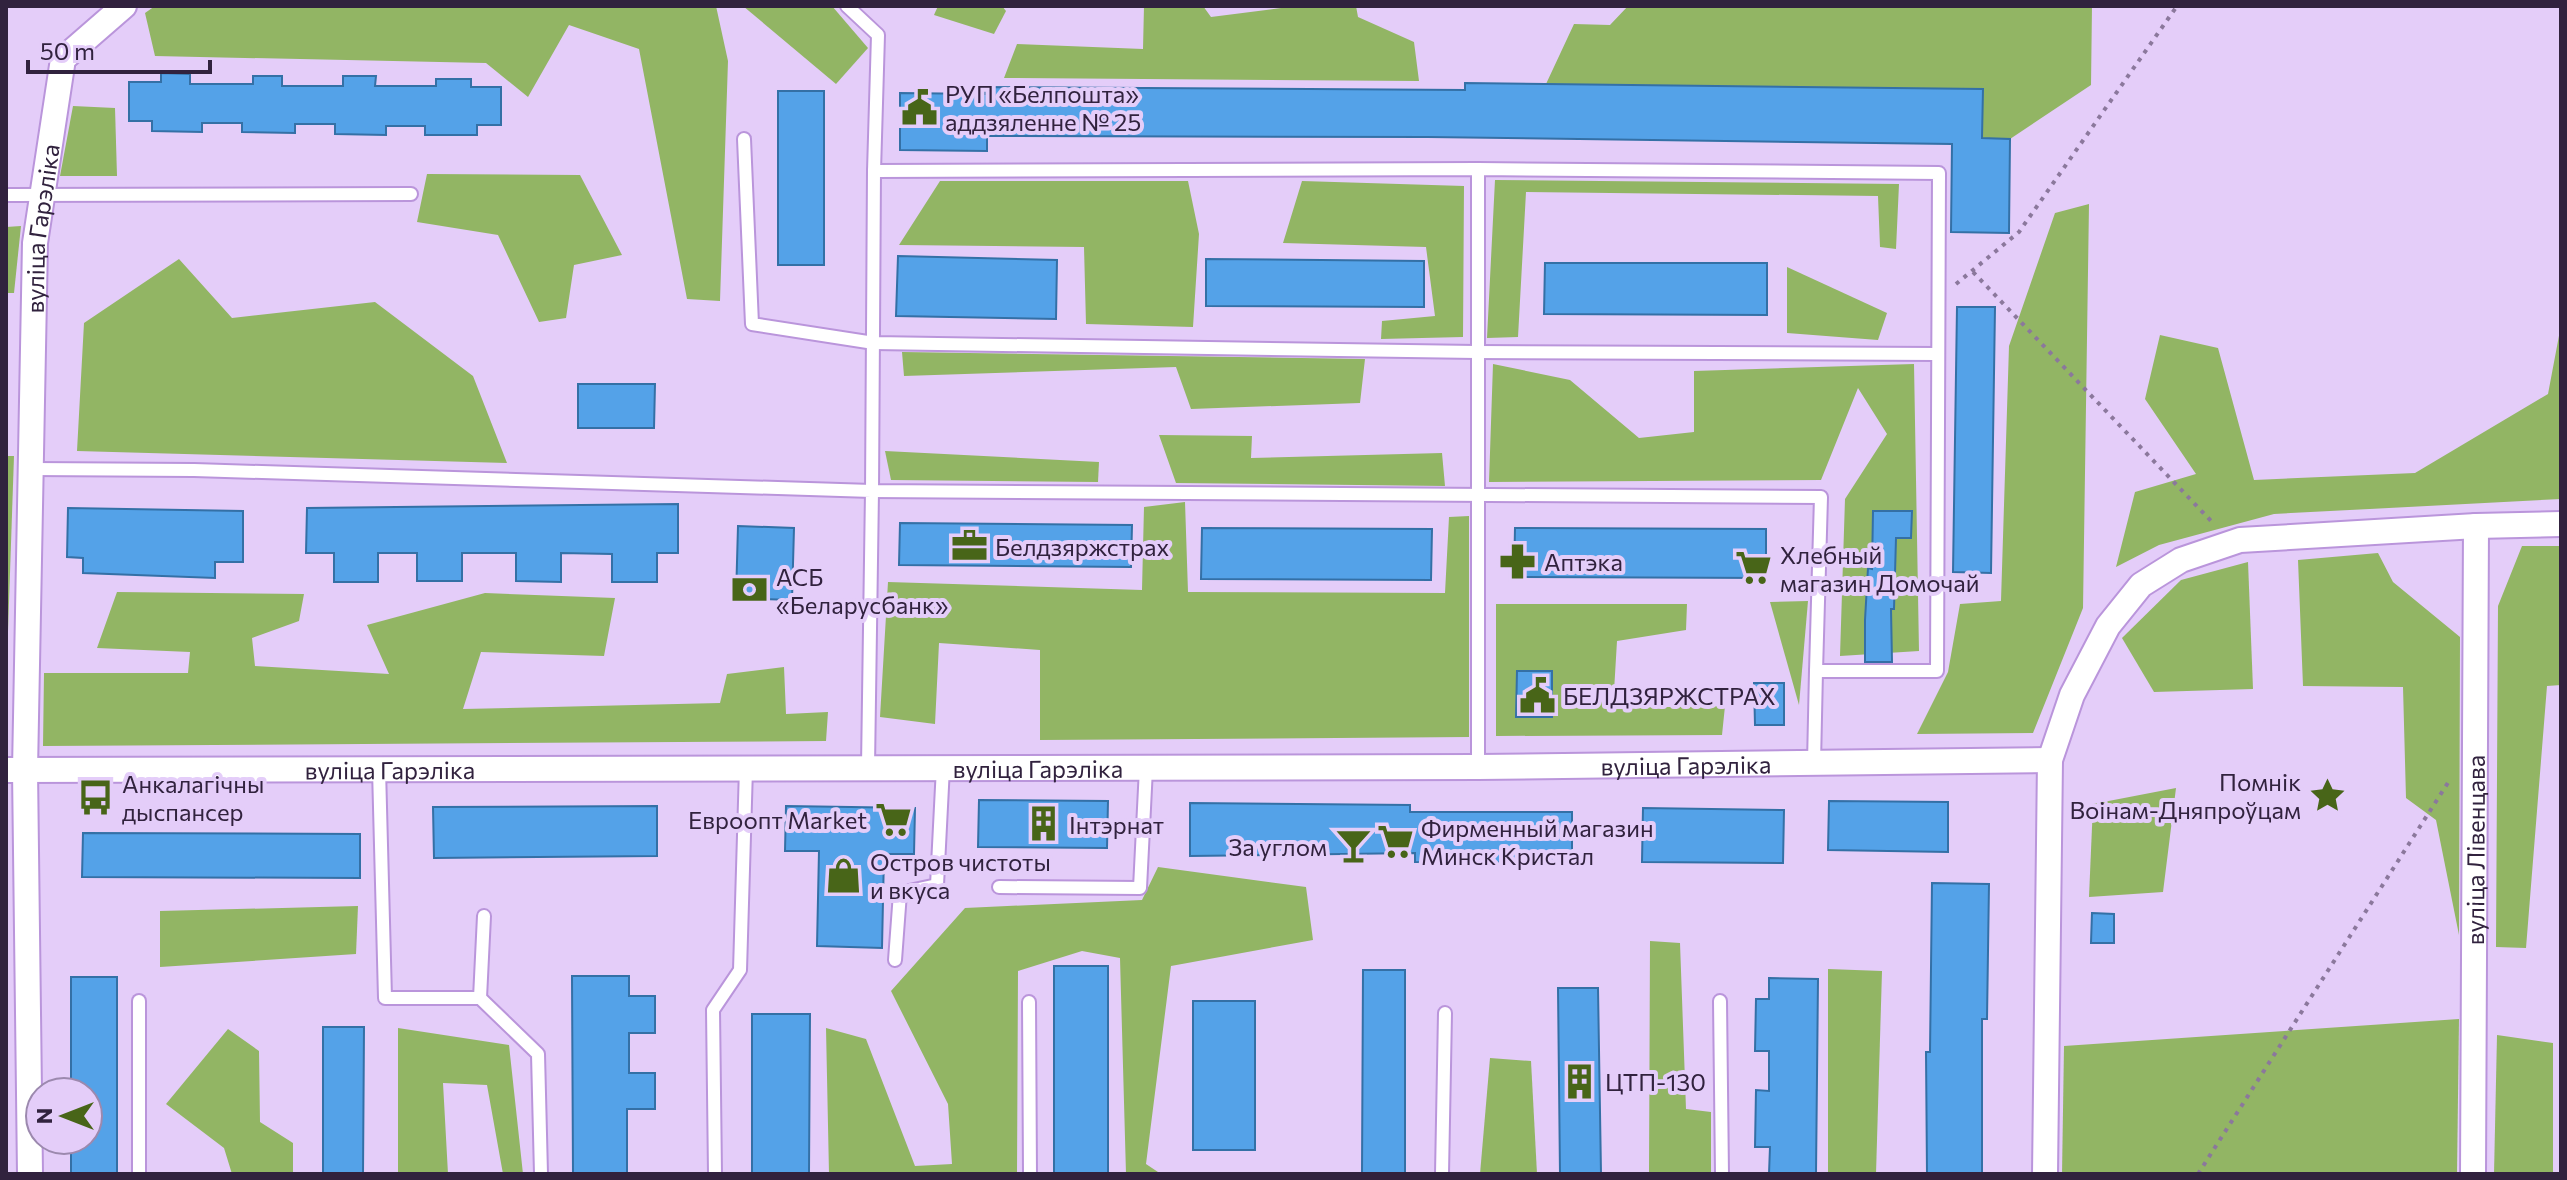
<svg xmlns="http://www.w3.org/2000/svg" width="2567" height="1180" font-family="Commissioner,sans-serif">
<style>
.green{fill:#92b564}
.building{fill:#54a2e8;stroke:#3470a6;stroke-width:2}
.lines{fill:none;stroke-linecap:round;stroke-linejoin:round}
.service-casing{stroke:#ba95db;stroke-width:16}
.minor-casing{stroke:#ba95db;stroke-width:28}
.path{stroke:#8b789c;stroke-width:4;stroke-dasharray:4 6;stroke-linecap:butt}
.service{stroke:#fff;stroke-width:12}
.minor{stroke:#fff;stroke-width:24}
.labels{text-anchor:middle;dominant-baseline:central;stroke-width:8;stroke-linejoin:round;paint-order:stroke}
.poi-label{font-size:24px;fill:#31223e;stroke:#e4cdf9;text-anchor:start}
.street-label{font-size:24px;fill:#31223e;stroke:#e4cdf9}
</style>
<rect width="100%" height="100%" fill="#e4cdf9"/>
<!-- green -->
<g class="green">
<polygon points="155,6 716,6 728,61 720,301 687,299 639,49 569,25 528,97 486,63 155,56 145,13"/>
<polygon points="743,6 832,6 868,48 836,84"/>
<polygon points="938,6 1002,6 1006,11 994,34 934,15"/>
<polygon points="1144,6 1203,6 1211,17 1281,8 1282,6 1356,6 1358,17 1414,42 1419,81 1004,78 1017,44 1143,49"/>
<polygon points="1628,6 2092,6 2091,85 2010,139 1982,138 1982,89 1546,84 1574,24 1610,25"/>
<polygon points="73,106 115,108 117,176 60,176"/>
<polygon points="427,174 580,175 622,255 574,265 566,318 539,322 498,235 417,222"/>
<polygon points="1495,180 1899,184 1896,249 1880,247 1878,196 1526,192 1518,337 1487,338"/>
<polygon points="940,181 1188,181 1199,234 1193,327 1086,324 1084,247 899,245"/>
<polygon points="1302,181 1464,186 1463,337 1381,339 1382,321 1435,316 1426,247 1283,243"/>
<polygon points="2089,204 2083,608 2033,733 1917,734 1948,672 1960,604 2001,601 2009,346 2055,213"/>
<polygon points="21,226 14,293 6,293 6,227"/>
<polygon points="179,259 232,318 375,302 473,376 507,463 77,451 84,323"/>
<polygon points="1787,267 1887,313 1878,340 1787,333"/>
<polygon points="2561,325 2561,499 2274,514 2159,545 2116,567 2135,492 2196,474 2145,399 2160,335 2218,348 2254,480 2415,473 2548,394"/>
<polygon points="902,352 1365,359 1360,403 1191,409 1176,367 904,376"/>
<polygon points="1493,364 1570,380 1639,438 1694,432 1694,371 1914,364 1919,651 1840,656 1845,499 1887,434 1858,388 1821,480 1489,482"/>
<polygon points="1159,435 1252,436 1251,458 1442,453 1445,486 1176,483"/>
<polygon points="885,451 1099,462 1098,482 891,480"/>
<polygon points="6,456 14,456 6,690"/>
<polygon points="1185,502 1188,592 1445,593 1449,517 1469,516 1469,737 1040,740 1040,650 939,643 935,724 880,717 888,582 1142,590 1144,507"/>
<polygon points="2522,546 2561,546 2561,685 2547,686 2526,948 2496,947 2498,606"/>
<polygon points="2378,553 2393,582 2460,637 2459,935 2436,820 2406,798 2403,687 2303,686 2298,560"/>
<polygon points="2248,562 2253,689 2154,692 2122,638 2181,580"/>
<polygon points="117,592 304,594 299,621 252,638 255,666 389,674 367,625 485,593 615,598 604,656 481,652 463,709 720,703 727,674 784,667 786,714 828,712 826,741 43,746 44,673 188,673 190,652 97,648"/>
<polygon points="1808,601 1799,705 1770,602"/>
<polygon points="1496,604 1687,604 1686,630 1617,641 1613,708 1725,706 1722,735 1496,736"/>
<polygon points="2176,788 2163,892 2089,897 2093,804"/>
<polygon points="1158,867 1306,887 1313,940 1171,966 1146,1164 1161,1174 1126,1174 1120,958 1082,951 1018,971 1017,1174 829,1174 826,1028 866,1039 915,1166 952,1164 948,1104 891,991 965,908 1142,900"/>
<polygon points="358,906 356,954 160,967 160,911"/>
<polygon points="1650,941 1680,943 1686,1109 1711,1112 1711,1174 1649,1174"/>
<polygon points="1828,969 1882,971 1876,1174 1828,1174"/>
<polygon points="2459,1019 2457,1174 2062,1174 2064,1046"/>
<polygon points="398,1028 509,1045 523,1174 503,1174 487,1085 443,1083 448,1174 398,1174"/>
<polygon points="228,1029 259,1051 260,1122 293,1143 293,1174 232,1174 224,1148 166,1104"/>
<polygon points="2497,1035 2553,1043 2553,1174 2494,1174"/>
<polygon points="1490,1058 1531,1061 1537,1174 1480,1174"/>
</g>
<!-- building -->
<g class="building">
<polygon points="161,73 190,74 190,84 253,84 253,76 282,76 282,86 343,86 343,76 376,76 375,86 436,86 436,79 471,79 471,87 501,87 501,125 477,125 477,135 425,135 425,126 386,126 386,135 335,134 335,124 295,124 295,133 242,132 242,123 202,123 202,132 152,131 152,121 129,121 129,82 161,82"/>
<polygon points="1465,83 1983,89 1982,138 2010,139 2009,233 1951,232 1952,144 1428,137 987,136 987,151 900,150 900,93 985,94 985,87 1465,90"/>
<rect x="778" y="91" width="46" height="174"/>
<polygon points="898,256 1057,260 1056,319 896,316"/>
<polygon points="1206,259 1424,261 1424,307 1206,306"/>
<polygon points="1545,263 1767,263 1767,315 1544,314"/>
<polygon points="1957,307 1995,307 1991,573 1953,572"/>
<polygon points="578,384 655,384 654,428 578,428"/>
<polygon points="678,504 678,553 657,553 657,582 612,582 612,554 561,553 561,582 516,581 516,553 462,553 462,581 417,581 417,553 378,553 378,582 334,582 334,553 306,553 307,508"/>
<polygon points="68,508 243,511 243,562 215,562 215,578 83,573 83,558 67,557"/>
<polygon points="1873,511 1912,511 1911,538 1896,538 1894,609 1891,609 1892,662 1865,662 1865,620 1868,568 1872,569"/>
<polygon points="900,523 1132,525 1131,567 899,565"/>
<polygon points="738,526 794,528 792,600 736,598"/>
<polygon points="1202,528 1432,529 1431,580 1201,579"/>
<polygon points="1515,528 1766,529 1766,578 1514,577"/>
<polygon points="1517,671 1552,671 1552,717 1516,717"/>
<polygon points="1754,683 1784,683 1784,725 1755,725"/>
<polygon points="979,800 1108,801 1107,848 978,847"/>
<polygon points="1829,801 1948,802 1948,852 1828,850"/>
<polygon points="1190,803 1410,805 1410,812 1572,812 1572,863 1415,862 1415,853 1190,856"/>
<polygon points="657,806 657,856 434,858 433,807"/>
<polygon points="786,806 915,808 914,854 884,854 882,948 817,946 819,851 785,851"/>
<polygon points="1643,808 1784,810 1783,863 1642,862"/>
<polygon points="83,833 360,834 360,878 82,877"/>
<polygon points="1932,883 1989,884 1987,1019 1982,1019 1982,1174 1927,1174 1926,1052 1930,1052"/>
<polygon points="2092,913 2114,914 2114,943 2091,943"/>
<rect x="1054" y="966" width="54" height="208"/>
<polygon points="1363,970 1405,970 1405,1174 1362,1174"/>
<polygon points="572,976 629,976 629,996 655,996 655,1033 629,1033 629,1073 655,1073 655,1109 627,1109 627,1174 573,1174"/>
<polygon points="71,977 117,977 117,1174 71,1174 71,1140 88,1140 88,1092 71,1092"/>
<polygon points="1769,978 1818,979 1816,1174 1769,1174 1770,1147 1755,1147 1756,1090 1769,1091 1769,1051 1755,1051 1756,999 1769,999"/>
<polygon points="1558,988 1598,988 1601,1174 1560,1174"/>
<rect x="1193" y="1001" width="62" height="149"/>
<polygon points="752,1014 810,1014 809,1174 752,1174"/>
<polygon points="323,1027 364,1027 363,1174 323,1174"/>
</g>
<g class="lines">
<defs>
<g id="service">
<polyline points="847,6 878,35 874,171"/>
<polyline points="744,139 752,324 874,343 1476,352 1938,354"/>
<polygon points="1478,169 1939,173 1937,671 1816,671 1821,497 872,491 874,171"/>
<polyline points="1478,169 1478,767"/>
<polyline points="6,195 411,194"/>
<polyline points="31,469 194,470 872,491 868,767"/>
<polyline points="1814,763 1816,671"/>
<polyline points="379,769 385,998 480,998 484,916"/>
<polyline points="999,887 1140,888 1146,768"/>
<polyline points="895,960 900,893 937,885 943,767"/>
<polyline points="480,998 538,1054 541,1174"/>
<polyline points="139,1001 139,1174"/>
<polyline points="1720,1001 1722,1174"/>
<polyline points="1029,1002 1030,1174"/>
<polyline points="715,1174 713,1010 740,970 746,768"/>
<polyline points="1442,1174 1445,1013"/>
</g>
<g id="minor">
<path id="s1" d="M6 770 1478 767 2050 760"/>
<path id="s2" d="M30 1174 25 770 35 243 63 59 124 6"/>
<polyline points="2045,1174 2050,760 2072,695 2108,626 2141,585 2181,560 2240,540 2476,526 2561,524"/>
<path id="s3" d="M2473 1174 2476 526"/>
</g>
</defs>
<!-- service casing -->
<use href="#service" class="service-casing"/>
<!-- minor casing -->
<use href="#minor" class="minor-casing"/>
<!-- path -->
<g class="path">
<polyline points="1973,272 2213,523"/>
<polyline points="1956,284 2019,232 2177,6"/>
<polyline points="2198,1174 2451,778"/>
</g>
<!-- service -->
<use href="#service" class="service"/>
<!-- minor -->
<use href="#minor" class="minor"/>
</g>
<!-- icons -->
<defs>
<symbol id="civic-bare" viewBox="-9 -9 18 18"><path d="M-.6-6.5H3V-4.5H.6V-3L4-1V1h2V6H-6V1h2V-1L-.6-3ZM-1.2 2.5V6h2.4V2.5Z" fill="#486518" stroke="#e4cdf9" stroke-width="2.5" paint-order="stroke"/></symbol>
<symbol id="office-bare" viewBox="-9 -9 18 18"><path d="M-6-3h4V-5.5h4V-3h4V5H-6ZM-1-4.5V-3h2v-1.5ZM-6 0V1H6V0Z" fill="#486518" stroke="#e4cdf9" stroke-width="2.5" paint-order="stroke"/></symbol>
<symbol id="pharmacy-bare" viewBox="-9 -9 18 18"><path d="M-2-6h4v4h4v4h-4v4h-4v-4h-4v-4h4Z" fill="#486518" stroke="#e4cdf9" stroke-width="2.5" paint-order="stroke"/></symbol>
<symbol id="supermarket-bare" viewBox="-9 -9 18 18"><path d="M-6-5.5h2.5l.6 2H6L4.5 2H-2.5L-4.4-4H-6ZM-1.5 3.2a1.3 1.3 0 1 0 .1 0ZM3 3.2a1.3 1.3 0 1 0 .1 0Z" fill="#486518" stroke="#e4cdf9" stroke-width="2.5" paint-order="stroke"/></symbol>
<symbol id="bank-bare" viewBox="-9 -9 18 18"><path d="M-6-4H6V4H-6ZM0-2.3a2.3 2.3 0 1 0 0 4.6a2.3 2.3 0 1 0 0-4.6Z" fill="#486518" stroke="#e4cdf9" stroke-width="2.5" paint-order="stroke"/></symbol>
<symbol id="sight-bare" viewBox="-9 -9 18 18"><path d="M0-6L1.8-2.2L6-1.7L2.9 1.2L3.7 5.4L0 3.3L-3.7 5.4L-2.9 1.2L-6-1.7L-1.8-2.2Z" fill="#486518" stroke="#e4cdf9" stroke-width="2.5" paint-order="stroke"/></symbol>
<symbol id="bus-bare" viewBox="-9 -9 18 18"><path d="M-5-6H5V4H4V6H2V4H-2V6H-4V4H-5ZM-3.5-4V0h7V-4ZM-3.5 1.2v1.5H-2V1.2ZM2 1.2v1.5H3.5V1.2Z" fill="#486518" stroke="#e4cdf9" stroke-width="2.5" paint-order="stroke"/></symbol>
<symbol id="building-bare" viewBox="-9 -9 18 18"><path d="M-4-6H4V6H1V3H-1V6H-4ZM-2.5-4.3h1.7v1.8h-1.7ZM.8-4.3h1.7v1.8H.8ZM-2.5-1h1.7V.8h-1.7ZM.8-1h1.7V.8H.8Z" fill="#486518" stroke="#e4cdf9" stroke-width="2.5" paint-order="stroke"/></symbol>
<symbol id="bar-bare" viewBox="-9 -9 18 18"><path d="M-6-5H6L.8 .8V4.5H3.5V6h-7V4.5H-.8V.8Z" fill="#486518" stroke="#e4cdf9" stroke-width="2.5" paint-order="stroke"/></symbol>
<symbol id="shop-bare" viewBox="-9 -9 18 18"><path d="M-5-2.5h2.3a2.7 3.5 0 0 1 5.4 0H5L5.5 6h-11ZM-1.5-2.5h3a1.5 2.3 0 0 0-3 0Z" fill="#486518" stroke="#e4cdf9" stroke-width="2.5" paint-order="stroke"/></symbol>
</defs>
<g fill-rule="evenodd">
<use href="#civic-bare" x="894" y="82" width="51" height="51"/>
<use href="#office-bare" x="944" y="520" width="51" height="51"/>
<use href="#pharmacy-bare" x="1492" y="536" width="51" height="51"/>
<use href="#supermarket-bare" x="1728" y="542" width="51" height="51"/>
<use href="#bank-bare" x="724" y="564" width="51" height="51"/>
<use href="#civic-bare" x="1512" y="670" width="51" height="51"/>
<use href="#sight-bare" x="2302" y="770" width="51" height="51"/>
<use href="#bus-bare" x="70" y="772" width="51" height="51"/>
<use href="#supermarket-bare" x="868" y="794" width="51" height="51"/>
<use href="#building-bare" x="1018" y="798" width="51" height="51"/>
<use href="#supermarket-bare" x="1370" y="816" width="51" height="51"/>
<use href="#bar-bare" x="1328" y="820" width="51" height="51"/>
<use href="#shop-bare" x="818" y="850" width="51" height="51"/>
<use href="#building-bare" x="1554" y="1056" width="51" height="51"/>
</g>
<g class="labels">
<!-- poi labels -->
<g class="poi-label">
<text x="945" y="93">РУП «Белпошта»<tspan x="945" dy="28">аддзяленне № 25</tspan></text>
<text x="995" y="546">Белдзяржстрах</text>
<text x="1780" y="554">Хлебный<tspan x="1780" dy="28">магазин Домочай</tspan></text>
<text x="1544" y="561">Аптэка</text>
<text x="776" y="576">АСБ<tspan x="776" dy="28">«Беларусбанк»</tspan></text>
<text x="1563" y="695">БЕЛДЗЯРЖСТРАХ</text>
<text x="2301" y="781" text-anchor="end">Помнік<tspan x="2301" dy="28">Воінам-Дняпроўцам</tspan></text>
<text x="122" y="783">Анкалагічны<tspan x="122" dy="28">дыспансер</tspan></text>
<text x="867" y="819" text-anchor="end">Евроопт Market</text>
<text x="1069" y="824">Інтэрнат</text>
<text x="1421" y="827">Фирменный магазин<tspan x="1421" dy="28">Минск Кристал</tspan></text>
<text x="1327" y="846" text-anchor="end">За углом</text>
<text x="870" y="861">Остров чистоты<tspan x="870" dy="28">и вкуса</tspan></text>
<text x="1605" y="1081">ЦТП-130</text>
</g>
<!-- street labels -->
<g class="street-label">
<text stroke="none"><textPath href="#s2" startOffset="946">вуліца Гарэліка</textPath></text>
<text stroke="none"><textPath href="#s1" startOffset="1680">вуліца Гарэліка</textPath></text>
<text stroke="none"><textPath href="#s1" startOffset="1032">вуліца Гарэліка</textPath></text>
<text stroke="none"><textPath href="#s1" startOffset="384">вуліца Гарэліка</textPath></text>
<text stroke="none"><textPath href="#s3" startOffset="324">вуліца Лівенцава</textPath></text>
</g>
</g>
<!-- border -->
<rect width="2567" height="1180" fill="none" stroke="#31223e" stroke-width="16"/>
<!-- north arrow -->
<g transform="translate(64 1116) rotate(270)"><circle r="38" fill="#e4cdf9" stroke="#9c89ae" stroke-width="2"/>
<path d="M0-6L14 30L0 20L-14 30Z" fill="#486518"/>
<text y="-12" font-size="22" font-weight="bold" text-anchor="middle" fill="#31223e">N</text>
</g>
<!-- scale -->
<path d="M28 60v12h182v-12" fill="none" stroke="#31223e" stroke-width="4"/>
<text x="40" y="60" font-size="24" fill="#31223e" stroke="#e4cdf9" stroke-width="6" paint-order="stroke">50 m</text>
</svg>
